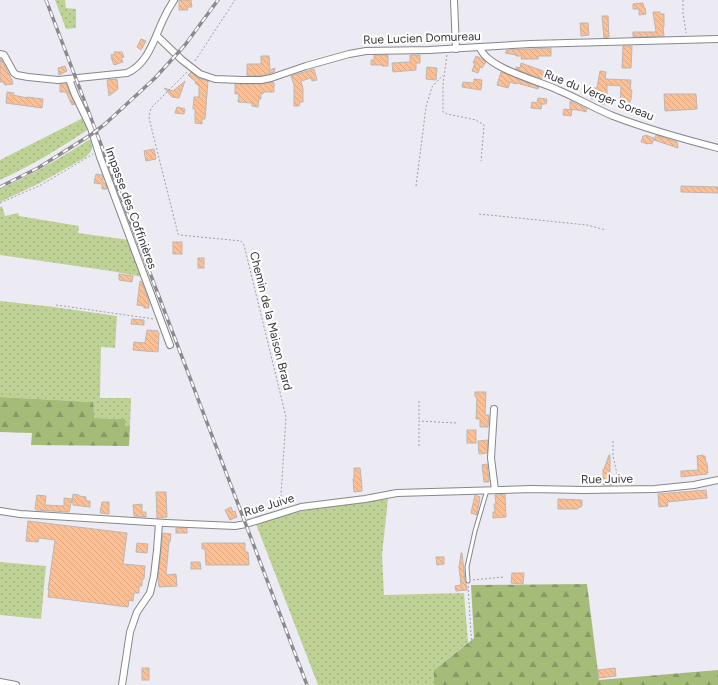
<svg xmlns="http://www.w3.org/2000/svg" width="718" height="685" font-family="Figtree,sans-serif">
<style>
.green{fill:url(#green-dots)}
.forest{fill:url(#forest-firs)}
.building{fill:url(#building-back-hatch);stroke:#bdb6b1}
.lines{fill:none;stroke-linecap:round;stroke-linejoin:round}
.lane-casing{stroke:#86868d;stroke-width:5}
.street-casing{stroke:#86868d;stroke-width:8}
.path{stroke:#9f9ea4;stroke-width:1;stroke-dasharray:2 2;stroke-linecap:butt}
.lane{stroke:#fff;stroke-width:3}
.street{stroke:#fff;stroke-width:6}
.rail-casing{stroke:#8a8a8f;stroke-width:3.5}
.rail{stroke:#fff;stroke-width:2;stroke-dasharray:6;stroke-linecap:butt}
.labels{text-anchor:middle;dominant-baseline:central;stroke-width:4;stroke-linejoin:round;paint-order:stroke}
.street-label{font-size:12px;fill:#38383b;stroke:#fff}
</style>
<defs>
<pattern id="green-dots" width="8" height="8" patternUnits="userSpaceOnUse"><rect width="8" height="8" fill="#bed296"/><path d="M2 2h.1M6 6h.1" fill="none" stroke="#a4b582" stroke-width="1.8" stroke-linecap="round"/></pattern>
<pattern id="forest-firs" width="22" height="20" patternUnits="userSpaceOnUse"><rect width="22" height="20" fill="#a5bb78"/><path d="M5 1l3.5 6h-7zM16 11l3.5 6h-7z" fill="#879964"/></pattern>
<pattern id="building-back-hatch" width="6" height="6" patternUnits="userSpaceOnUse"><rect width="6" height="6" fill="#febf93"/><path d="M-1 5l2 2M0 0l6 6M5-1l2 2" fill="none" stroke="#daa580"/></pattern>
</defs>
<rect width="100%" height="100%" fill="#ecebf3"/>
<!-- green -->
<g class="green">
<polygon points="55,0 65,0 66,8 76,9 76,28 66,29"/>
<path d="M83 118 89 129C60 148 31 166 0 180V160Z"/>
<path d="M92 138C93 148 93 150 86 157L40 183 0 202V189C32 175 62 157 92 138Z"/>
<polygon points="2,206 5,216 18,213 19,216 79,226 78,233 129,240 143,277 111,271 0,255 0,207"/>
<polygon points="0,301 54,307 117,316 115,348 101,347 100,398 131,398 130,426 125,426 125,419 93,418 93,402 0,397"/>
<path d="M388 499 382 555 384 595 464 593 468 642 434 670V685H318L256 524C300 508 342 504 388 499Z"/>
<polygon points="0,562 46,566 41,619 0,615"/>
</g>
<!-- forest -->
<g class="forest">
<polygon points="0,397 93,402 94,418 125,419 125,426 130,426 129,446 31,445 32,433 0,432"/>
<polygon points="587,584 599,680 718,670 718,685 434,685 434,670 474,638 471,585"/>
</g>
<!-- building -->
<g class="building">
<polygon points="179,0 191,0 192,7 187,7 188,10 179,10"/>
<polygon points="643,3 644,8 645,8 646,14 639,15 639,9 633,9 633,4"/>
<polygon points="653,12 660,12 660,14 664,14 664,27 663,27 664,36 633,37 633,32 656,32"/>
<polygon points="602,16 608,16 609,37 604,38"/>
<polygon points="580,23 588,23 589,35 581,36"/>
<polygon points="141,39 146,41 141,50 137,47"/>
<polygon points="623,46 632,46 631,68 622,68"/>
<polygon points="551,48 551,56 538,56 538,59 521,59 522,56 516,56 516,55 505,53 507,50"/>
<polygon points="114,52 122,52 124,57 121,58 123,62 114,65 111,57 112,57 111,55 115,54"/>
<polygon points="374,55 388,55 388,66 382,66 382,65 371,65 371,60 374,60"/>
<polygon points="410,55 420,55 420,63 416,63 416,70 393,72 392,63 410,62"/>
<polygon points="261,56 269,56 270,70 275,68 274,72 261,76 247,76 247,64 261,64"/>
<polygon points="476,56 482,59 486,62 482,68 480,67 478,73 472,71 475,63 473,63"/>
<polygon points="0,59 1,59 12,80 13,84 5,85 3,82 0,82"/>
<polygon points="521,63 543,71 543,72 545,73 542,79 516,69 516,67 520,68"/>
<polygon points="65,66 67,71 59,75 58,68"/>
<polygon points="427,67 437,68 436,80 426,79"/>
<polygon points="314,69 317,80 312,81 311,78 301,81 303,89 303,102 300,102 299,106 294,106 294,85 291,76"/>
<polygon points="600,71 606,72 605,79 631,80 630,90 632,90 631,100 630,100 630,109 620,108 621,86 607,85 607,104 601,104 601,100 600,99 591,99 592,88 597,88"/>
<polygon points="191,72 198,78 208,81 205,119 202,119 202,124 195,123 195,109 193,109 194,97 199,97 199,86 195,83 196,82 188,75"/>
<polygon points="501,72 539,87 538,89 517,83 516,84 510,82 508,88 497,85"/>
<polygon points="117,79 118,89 109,96 107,80"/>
<polygon points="474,79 482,80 481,90 462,87 463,82 474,83"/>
<polygon points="185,81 179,98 172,97 164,88 173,91"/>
<polygon points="274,82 274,92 263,92 263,94 261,93 261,99 259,99 258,107 252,106 252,103 238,102 239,94 235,94 235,84 261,84"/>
<polygon points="60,84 66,84 75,104 72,105 66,92 60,92"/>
<polygon points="7,92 14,93 13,95 27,98 27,97 43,99 42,108 6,103"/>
<polygon points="664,94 696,94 697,109 665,111"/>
<polygon points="538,98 547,99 546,104 540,104 542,104 541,109 531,108 532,102 537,103"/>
<polygon points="570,101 587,109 586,112 583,111 570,109"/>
<polygon points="177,107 185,109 184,114 175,113"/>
<polygon points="564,109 572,110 571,116 563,115"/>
<polygon points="645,135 654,138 652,144 648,143 648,144 641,142 643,136 645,136"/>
<polygon points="656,135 677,142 678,148 654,140"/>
<polygon points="154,149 156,159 146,161 144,151"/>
<polygon points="96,174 102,175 103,179 103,183 105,183 107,189 102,189 102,184 94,183"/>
<polygon points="681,186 718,187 718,193 681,192"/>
<rect x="173" y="242" width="9" height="12"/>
<rect x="198" y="258" width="6" height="10"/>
<polygon points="119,274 133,276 132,282 119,280"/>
<polygon points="140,281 142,282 149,302 149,308 144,308 144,306 137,305"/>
<polygon points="132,319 144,320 144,325 131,324"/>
<polygon points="147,330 158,331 158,333 159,333 158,352 133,350 134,342 145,343"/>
<polygon points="475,392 486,392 485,415 489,415 488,427 480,427 480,419 476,419 477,397 475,397"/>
<rect x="467" y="430" width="9" height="13"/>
<polygon points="488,440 487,453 479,454 478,441"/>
<polygon points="609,455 610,455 610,475 612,475 612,485 603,485 603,469 604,469"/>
<polygon points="703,455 703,456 705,456 706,463 707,463 708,473 706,473 707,474 681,477 681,471 698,470 697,456"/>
<polygon points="487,464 489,482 484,482 482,465"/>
<polygon points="354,468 360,468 362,486 362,491 354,492 353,479 354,478"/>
<polygon points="706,490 707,498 667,502 668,506 659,507 658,494"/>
<polygon points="156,492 166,492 167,517 157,518"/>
<polygon points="73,494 79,495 79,496 86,497 86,501 90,501 90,507 73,505 73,502 72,502"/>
<polygon points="505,494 506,517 493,518 493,512 495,512 494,504 496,504 495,495"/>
<polygon points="37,495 46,496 45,505 64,506 64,498 72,499 69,512 36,510 36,509 35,509"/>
<polygon points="475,495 480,497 477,515 471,513"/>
<polygon points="558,499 582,500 582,506 577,509 558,509"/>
<polygon points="102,502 109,502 109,514 100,513"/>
<polygon points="142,504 142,512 146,512 146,517 134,516 133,505"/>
<polygon points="231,507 233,512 235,511 237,517 230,520 225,510"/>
<polygon points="28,521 127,533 123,564 145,566 144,579 142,579 142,586 139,586 139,593 134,593 133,601 129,600 128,607 48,597 49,590 48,590 55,540 39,538 38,542 26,541"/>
<rect x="176" y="528" width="11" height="5"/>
<polygon points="163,533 171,534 170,542 169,542 166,575 176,574 177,586 159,587 158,577"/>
<polygon points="137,543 148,544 147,553 136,552"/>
<polygon points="202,543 245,543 245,552 248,552 249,565 206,565 205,549 202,549"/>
<polygon points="461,553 462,553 465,581 466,583 467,590 456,591 455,586 461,585 459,567"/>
<polygon points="436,557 444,557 444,564 437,565"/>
<polygon points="191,562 200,562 201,569 191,569"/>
<polygon points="512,573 524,573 523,584 511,583"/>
<rect x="142" y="668" width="7" height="12"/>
<polygon points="615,668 616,676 599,678 598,670"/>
</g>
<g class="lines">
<defs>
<polyline id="lane" points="468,581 467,567 475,531 487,490"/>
<g id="street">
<polyline points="454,0 456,49"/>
<polyline points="157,36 182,60 200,74 215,79 242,80 261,80 271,78 306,66 349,54 366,51 429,50 530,44 718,39"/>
<path d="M480 47C485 68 540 81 558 90 577 98 594 108 613 116 647 129 683 139 718 148"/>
<path d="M0 54 4 55 14 73 17 75 28 77 58 80 127 73C148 64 154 39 163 20 166 13 170 6 174 0"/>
<polyline points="69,79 75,95 91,128 100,157 170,345"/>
<polyline points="494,409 491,458 495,490"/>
<polyline points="0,511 20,514 166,523 235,526 246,524 301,507 365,499 397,493 532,489 583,490 655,489 694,485 718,480"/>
<polyline points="0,682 16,685"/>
<polyline points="122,685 130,632 137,612 150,593 154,576 157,550 159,523"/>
</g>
</defs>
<!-- lane casing -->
<use href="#lane" class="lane-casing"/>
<!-- street casing -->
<use href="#street" class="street-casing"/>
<!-- path -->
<g class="path">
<polyline points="683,0 683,13 686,33"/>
<polyline points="447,55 443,84 443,112 447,114 476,120 484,125 481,161"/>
<polyline points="195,61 235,0"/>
<polyline points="187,72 151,108 150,112 149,118 178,234 180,235 241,241 244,245 286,417 281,495 283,505"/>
<polyline points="416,186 426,107 432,87 443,75"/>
<polyline points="0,203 41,185 93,154"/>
<polyline points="479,214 587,225 606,230"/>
<polyline points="56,305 154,319"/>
<polyline points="419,401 419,421"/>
<polyline points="613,441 613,456 619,483"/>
<polyline points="419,446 419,421 456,423"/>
<polyline points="473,580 503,577"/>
<polyline points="468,586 472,650"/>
</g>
<!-- lane -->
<use href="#lane" class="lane"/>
<!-- street -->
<use href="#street" class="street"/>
<defs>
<g id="rail">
<polyline points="46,0 307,685"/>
<polyline points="0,187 38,168 92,134 105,124 155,78 185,45 218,0"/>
</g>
</defs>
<!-- rail casing -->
<use href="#rail" class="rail-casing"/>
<!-- rail -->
<use href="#rail" class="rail"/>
</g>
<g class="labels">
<!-- street labels -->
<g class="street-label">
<text transform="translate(422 38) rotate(-2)">Rue Lucien Domureau</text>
<text transform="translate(599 95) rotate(22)">Rue du Verger Soreau</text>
<text transform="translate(131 208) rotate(70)">Impasse des Coffinières</text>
<text transform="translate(271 321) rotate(76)">Chemin de la Maison Brard</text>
<text transform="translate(607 479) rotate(-1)">Rue Juive</text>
<text transform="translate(269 505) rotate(-17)">Rue Juive</text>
</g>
</g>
</svg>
